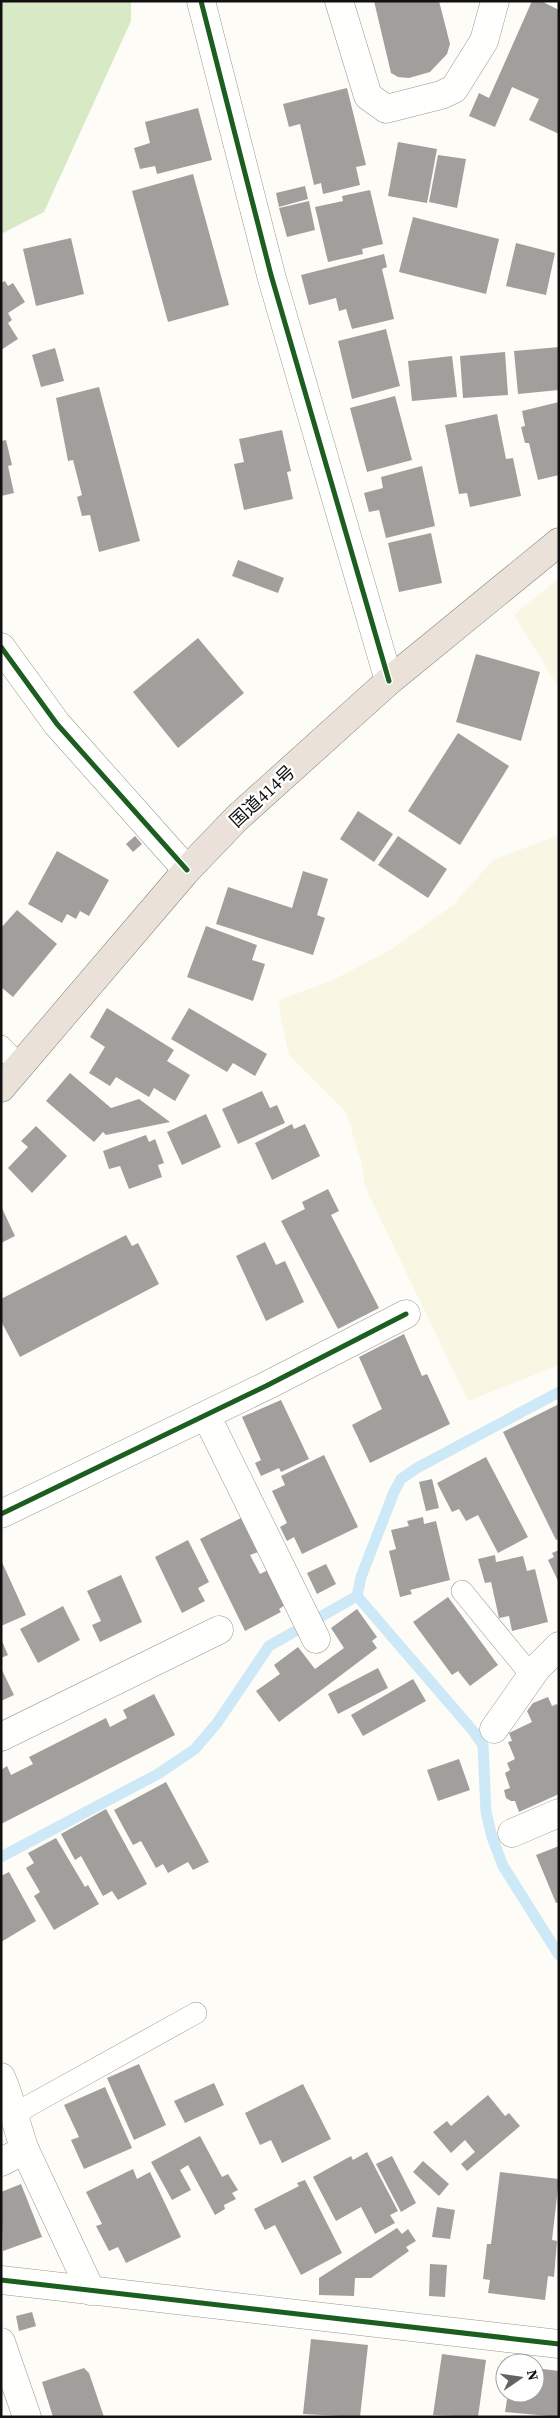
<svg xmlns="http://www.w3.org/2000/svg" width="560" height="2418" font-family="'Source Serif 4','Noto Sans JP',serif">
<style>
.farmland{fill:#f9f7e4}
.forest{fill:#d8eac5}
.lines{fill:none;stroke-linecap:round;stroke-linejoin:round}
.stream{stroke:#cde8f7;stroke-width:11}
.building{fill:#a19f9c}
.lane-casing{stroke:#979795;stroke-width:22}
.street-casing{stroke:#979795;stroke-width:29}
.highway-casing{stroke:#858482;stroke-width:29}
.lane{stroke:#fffffe;stroke-width:21}
.street{stroke:#fffffe;stroke-width:28}
.highway{stroke:#eae1d8;stroke-width:28}
.cycleway-casing{stroke:#fff;stroke-width:8}
.cycleway{stroke:#1b5e20;stroke-width:5}
.labels{text-anchor:middle;dominant-baseline:central;stroke-width:5;stroke-linejoin:round;paint-order:stroke}
.street-label{font-size:18px;fill:#111;stroke:#fff}
</style>
<rect width="100%" height="100%" fill="#fdfcf7"/>
<!-- farmland -->
<g class="farmland">
<polygon points="559,578 559,688 514,615"/>
<polygon points="559,835 559,1365 468,1401 365,1187 361,1162 346,1112 289,1055 281,1021 279,1000 333,980 392,949 453,905 493,860"/>
</g>
<!-- forest -->
<polygon class="forest" points="1,1 131,1 131,21 44,212 1,234"/>
<g class="lines">
<!-- stream -->
<g class="stream">
<polyline points="357,1596 474,1732 483,1745 486,1812 492,1837 503,1866 559,1955"/>
<polyline points="1,1857 158,1774 195,1749 217,1723 269,1646 357,1596 361,1577 394,1492 401,1479 417,1468 559,1392"/>
</g>
</g>
<!-- building -->
<g class="building">
<polygon points="374,1 439,1 450,44 447,54 430,72 409,78 398,77 391,73"/>
<polygon points="532,1 541,1 559,10 559,134 529,120 539,99 512,87 495,127 469,116 479,93 489,98"/>
<polygon points="347,88 366,165 356,167 360,185 323,194 321,183 314,185 300,124 289,127 283,104"/>
<polygon points="198,108 212,160 157,174 155,166 140,169 134,148 150,143 145,122"/>
<polygon points="398,142 437,149 427,203 388,196"/>
<polygon points="438,155 466,159 457,208 429,202"/>
<polygon points="193,174 229,305 168,322 132,191"/>
<polygon points="305,186 308,199 279,207 276,193"/>
<polygon points="370,190 383,244 362,249 363,254 328,262 315,207 343,201 342,196"/>
<polygon points="309,201 315,230 287,237 279,208"/>
<polygon points="413,217 499,239 486,294 399,272"/>
<polygon points="71,238 84,294 36,306 23,249"/>
<polygon points="516,243 555,253 546,295 506,286"/>
<polygon points="384,254 387,267 382,269 394,319 352,329 346,309 339,311 336,298 309,305 301,275"/>
<polygon points="5,281 8,286 13,283 25,302 8,313 12,320 8,323 18,339 1,350 1,283"/>
<polygon points="386,329 400,386 352,399 338,341"/>
<polygon points="559,347 559,390 518,394 514,351"/>
<polygon points="55,348 64,381 41,387 32,355"/>
<polygon points="505,352 508,395 463,398 460,356"/>
<polygon points="452,356 457,397 412,401 408,361"/>
<polygon points="99,387 140,541 99,552 90,515 82,516 77,497 82,495 73,460 68,461 56,398"/>
<polygon points="395,396 412,460 367,472 350,408"/>
<polygon points="559,402 559,475 538,480 529,443 525,443 521,427 525,426 522,411"/>
<polygon points="497,414 506,459 513,458 521,496 470,507 467,493 459,494 445,425"/>
<polygon points="282,430 291,471 287,472 293,499 244,510 234,464 244,462 239,439"/>
<polygon points="6,440 12,465 8,466 14,493 1,496 1,441"/>
<polygon points="422,466 435,526 386,538 379,510 369,512 364,493 383,488 381,477"/>
<polygon points="431,533 442,583 399,592 388,543"/>
<polygon points="238,560 284,578 278,593 232,576"/>
<polygon points="198,638 244,693 178,748 133,692"/>
<polygon points="476,654 540,672 521,741 456,722"/>
<polygon points="458,733 509,766 460,845 408,811"/>
<polygon points="358,811 393,834 374,862 340,839"/>
<polygon points="135,836 142,844 133,852 126,844"/>
<polygon points="398,836 447,869 428,898 378,865"/>
<polygon points="57,851 109,880 89,916 80,911 76,919 67,914 62,923 28,904"/>
<polygon points="303,871 328,879 317,915 325,918 313,955 216,924 228,887 292,908"/>
<polygon points="17,910 57,944 13,997 1,987 1,928"/>
<polygon points="206,926 257,945 252,960 265,964 253,1001 187,977"/>
<polygon points="107,1008 174,1050 167,1061 190,1075 175,1101 154,1088 149,1097 116,1077 110,1086 89,1073 105,1047 90,1037"/>
<polygon points="189,1008 267,1054 255,1076 233,1063 227,1072 171,1039"/>
<polygon points="70,1073 111,1108 139,1099 170,1122 106,1135 103,1132 94,1142 46,1101"/>
<polygon points="262,1091 270,1108 277,1105 285,1123 238,1144 222,1109"/>
<polygon points="206,1114 221,1147 182,1165 167,1132"/>
<polygon points="292,1124 294,1129 305,1124 320,1156 272,1180 255,1143"/>
<polygon points="36,1126 67,1156 32,1193 8,1168 28,1147 21,1141"/>
<polygon points="146,1135 149,1142 155,1139 164,1163 158,1165 162,1177 129,1189 120,1166 109,1169 103,1151"/>
<polygon points="328,1189 339,1211 331,1215 379,1308 338,1329 281,1221 305,1209 302,1202"/>
<polygon points="1,1206 15,1236 1,1243"/>
<polygon points="126,1235 132,1246 138,1243 159,1284 20,1357 1,1321 1,1299"/>
<polygon points="265,1242 276,1265 285,1261 304,1302 266,1321 236,1256"/>
<polygon points="404,1334 422,1376 427,1374 450,1424 370,1463 352,1425 382,1409 359,1357"/>
<polygon points="281,1400 309,1459 281,1472 279,1468 261,1476 255,1463 261,1460 242,1417"/>
<polygon points="559,1404 559,1539 556,1540 503,1432"/>
<polygon points="324,1455 358,1527 302,1554 294,1537 287,1541 280,1527 287,1523 272,1491 285,1485 281,1476"/>
<polygon points="486,1457 528,1537 498,1553 478,1515 466,1521 459,1509 452,1512 437,1483"/>
<polygon points="432,1479 439,1508 426,1511 419,1482"/>
<polygon points="423,1517 424,1524 436,1521 450,1580 410,1590 412,1594 400,1597 389,1551 396,1549 391,1530 409,1526 407,1521"/>
<polygon points="241,1518 258,1552 250,1555 260,1574 268,1570 285,1605 279,1609 281,1612 245,1631 200,1539"/>
<polygon points="188,1540 209,1582 198,1588 205,1601 182,1613 155,1557"/>
<polygon points="559,1550 559,1583 548,1560 554,1557 552,1553"/>
<polygon points="495,1555 496,1562 523,1556 527,1571 535,1569 548,1622 512,1631 509,1616 499,1618 491,1582 485,1583 478,1559"/>
<polygon points="1,1560 26,1615 1,1626"/>
<polygon points="326,1564 336,1584 317,1594 307,1573"/>
<polygon points="121,1575 142,1622 100,1642 92,1625 101,1621 87,1591"/>
<polygon points="448,1597 498,1665 470,1686 458,1671 452,1675 413,1622"/>
<polygon points="63,1606 80,1640 38,1663 20,1629"/>
<polygon points="357,1609 377,1637 372,1641 377,1648 279,1722 256,1691 280,1674 274,1665 298,1647 315,1669 344,1648 331,1628"/>
<polygon points="1,1639 8,1655 1,1658"/>
<polygon points="1,1668 14,1695 1,1701"/>
<polygon points="378,1668 388,1688 338,1714 328,1694"/>
<polygon points="413,1679 426,1701 363,1736 351,1715"/>
<polygon points="154,1694 175,1735 1,1824 1,1770 7,1766 11,1775 33,1764 29,1757 106,1718 110,1727 127,1718 123,1710"/>
<polygon points="548,1697 552,1706 557,1704 559,1709 559,1794 519,1812 515,1801 511,1801 506,1798 504,1790 510,1788 505,1773 510,1770 507,1763 515,1759 508,1742 512,1741 509,1733 532,1722 527,1711 533,1703"/>
<polygon points="459,1759 470,1790 438,1801 427,1770"/>
<polygon points="166,1782 209,1862 193,1870 188,1862 168,1873 163,1864 156,1868 141,1841 133,1845 114,1810"/>
<polygon points="106,1809 147,1884 118,1900 112,1891 103,1896 81,1856 75,1860 61,1834"/>
<polygon points="56,1838 85,1887 88,1885 99,1904 54,1930 34,1896 40,1892 26,1868 34,1863 28,1853"/>
<polygon points="559,1846 559,1902 556,1903 536,1855"/>
<polygon points="9,1872 36,1921 1,1942 1,1876"/>
<polygon points="139,2064 166,2125 134,2140 107,2078"/>
<polygon points="214,2083 224,2105 185,2123 174,2101"/>
<polygon points="303,2084 331,2139 282,2163 271,2140 260,2145 245,2113"/>
<polygon points="105,2087 132,2148 84,2169 71,2140 79,2137 64,2105"/>
<polygon points="488,2095 505,2116 509,2113 520,2126 467,2171 461,2164 475,2152 465,2140 451,2153 433,2132 447,2121 451,2126"/>
<polygon points="200,2136 222,2177 228,2174 238,2190 232,2193 236,2199 224,2205 225,2209 215,2215 188,2165 180,2170 191,2190 172,2200 151,2162"/>
<polygon points="367,2152 398,2211 390,2215 395,2223 375,2234 361,2207 336,2221 313,2177 351,2156 353,2160"/>
<polygon points="392,2156 416,2203 401,2212 376,2164"/>
<polygon points="423,2161 449,2184 439,2196 413,2172"/>
<polygon points="133,2169 137,2179 150,2172 181,2237 126,2263 118,2247 109,2251 96,2226 102,2224 86,2192"/>
<polygon points="500,2172 559,2179 552,2240 557,2241 554,2277 548,2276 545,2300 488,2293 490,2280 483,2279 487,2244 491,2244"/>
<polygon points="305,2180 342,2253 301,2275 275,2225 265,2230 254,2209 299,2186 297,2183"/>
<polygon points="21,2184 42,2237 3,2251 1,2192"/>
<polygon points="437,2207 455,2210 450,2239 432,2237"/>
<polygon points="397,2228 402,2234 408,2229 416,2241 406,2247 409,2251 371,2278 355,2278 354,2296 319,2295 319,2278"/>
<polygon points="430,2264 447,2265 445,2297 429,2296"/>
<polygon points="32,2312 36,2326 19,2331 16,2316"/>
<polygon points="311,2339 368,2345 360,2417 303,2414"/>
<polygon points="442,2354 486,2360 478,2417 433,2415"/>
<polygon points="84,2368 89,2373 104,2417 53,2417 42,2382"/>
<polygon points="535,2368 559,2371 559,2417 505,2412 508,2393 535,2393"/>
</g>
<g class="lines">
<defs>
<g id="lane">
<polyline points="1,1046 20,1066"/>
<polyline points="462,1591 531,1675"/>
<polyline points="14,2114 196,2013"/>
</g>
<g id="street">
<polyline points="201,1 271,275 389,681"/>
<polyline points="339,1 368,96 386,109 441,95 454,89 484,41 495,1"/>
<polyline points="1,647 57,724 187,870"/>
<polyline points="206,1415 316,1639"/>
<polyline points="1,1514 266,1386 406,1314"/>
<polyline points="494,1729 537,1668 559,1646"/>
<polyline points="1,1737 219,1630"/>
<polyline points="512,1833 559,1813"/>
<path d="M1 2077C12 2101 16 2126 25 2150L91 2291"/>
<polyline points="1,2162 25,2150"/>
<polyline points="1,2280 559,2344"/>
<polyline points="1,2342 27,2417"/>
</g>
<polyline id="highway" points="1,1088 187,870 237,818 389,681 559,542"/>
</defs>
<!-- lane casing -->
<use href="#lane" class="lane-casing"/>
<!-- street casing -->
<use href="#street" class="street-casing"/>
<!-- highway casing -->
<use href="#highway" class="highway-casing"/>
<!-- lane -->
<use href="#lane" class="lane"/>
<!-- street -->
<use href="#street" class="street"/>
<!-- highway -->
<use href="#highway" class="highway"/>
<defs>
<g id="cycleway">
<polyline points="201,1 271,275 389,681"/>
<polyline points="1,647 57,724 187,870"/>
<polyline points="1,1514 266,1386 406,1314"/>
<polyline points="1,2280 559,2344"/>
</g>
</defs>
<!-- cycleway casing -->
<use href="#cycleway" class="cycleway-casing"/>
<!-- cycleway -->
<use href="#cycleway" class="cycleway"/>
</g>
<g class="labels">
<!-- street labels -->
<g class="street-label">
<text transform="translate(262 796) rotate(-43)">国道414号</text>
</g>
</g>
<!-- border -->
<rect width="560" height="2418" fill="none" stroke="#111111" stroke-width="5"/>
<!-- north arrow -->
<g transform="translate(520 2378) rotate(77)"><circle r="24" fill="#ffffff" stroke="#a0a0a0"/>
<path d="M0-4L9 19L0 12L-9 19Z" fill="#646362"/>
<text y="-8" font-size="14" font-weight="bold" text-anchor="middle" fill="#111111">N</text>
</g>
</svg>
